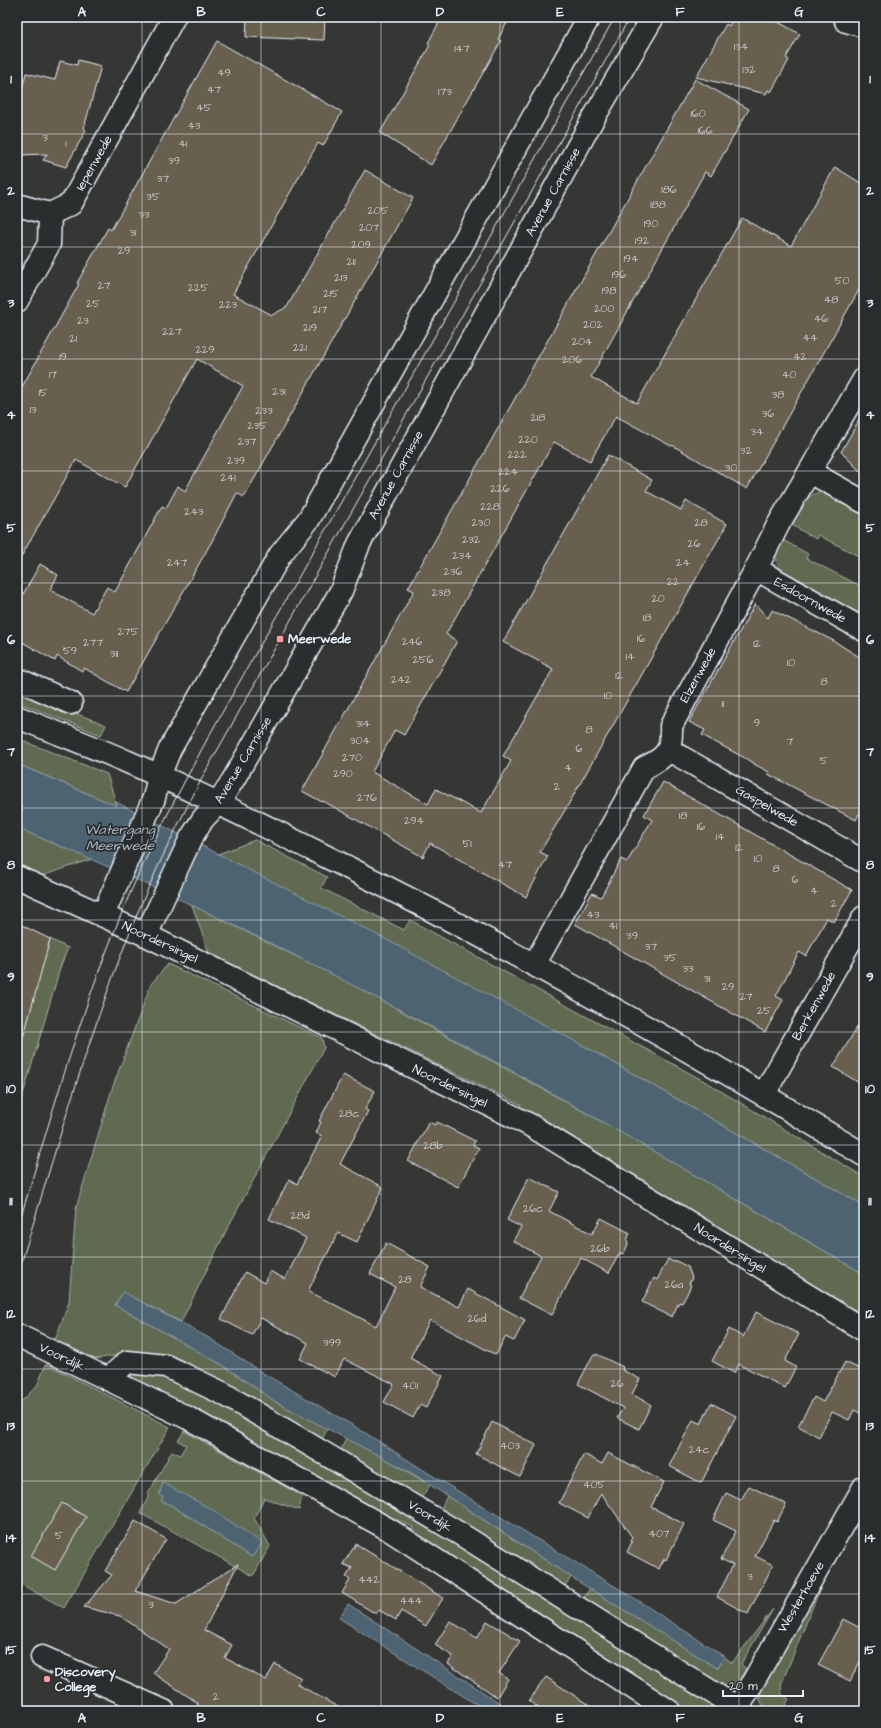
<svg xmlns="http://www.w3.org/2000/svg" width="881" height="1728" font-family="'Architects Daughter',sans-serif">
<style>
.green{fill:#5f6b51;stroke:#a4aea4;fill-rule:evenodd}
.water{fill:#4e6372;stroke:#8c9ca8}
.building{fill:#685e50;stroke:#e8f1f8}
.lines{fill:none;stroke-linecap:round;stroke-linejoin:round}
.minor-casing{stroke:#e8f1f8;stroke-width:25}
.minor{stroke:#2a2d2e;stroke-width:22}
.tram{stroke:#e8f1f8;stroke-width:1}
.grid{fill:none;stroke:#e8f1f8;stroke-width:1;stroke-opacity:0.55}
.poi-dot{fill:#ff9aa2;stroke:#2a2d2e;stroke-width:1.5}
.labels{text-anchor:middle;dominant-baseline:central;stroke-width:3.5;stroke-linejoin:round;paint-order:stroke}
.number-label{font-size:11px;fill:#c8ccce}
.street-label{font-size:13px;fill:#e8f1f8;stroke:#2a2d2e}
.poi-label{font-size:13px;font-weight:bold;fill:#e8f1f8;stroke:#2a2d2e;text-anchor:start}
.water-label{font-size:14px;font-style:italic;fill:#aab8c2;stroke:#2a2d2e}
.neatline{fill:none;stroke:#e8f1f8;stroke-width:1.5}
.grid-label{font-size:13px;text-anchor:middle;font-weight:bold;fill:#e8f1f8}
</style>
<rect width="100%" height="100%" fill="#363735"/>
<filter id="ink" filterUnits="userSpaceOnUse"><feTurbulence type="fractalNoise" baseFrequency=".025" numOctaves="2"/><feDisplacementMap in="SourceGraphic" scale="8" xChannelSelector="R" yChannelSelector="G"/><feConvolveMatrix kernelMatrix="1 2 1 2 8 2 1 2 1" color-interpolation-filters="sRGB"/></filter>
<g filter="url(#ink)">
<!-- green -->
<g class="green">
<path d="M822 492 864 515V559L818 535 816 539 790 524C799 509 803 494 822 492Z"/>
<path d="M781 539 808 554 806 558 864 588V617L780 569C773 558 776 550 781 539Z"/>
<polygon points="17,691 106,725 101,735 17,702"/>
<polygon points="17,728 22,729 18,739 107,774 117,806 17,764"/>
<polygon points="17,828 92,859 39,877 17,868"/>
<polygon points="255,840 327,877 321,888 404,930 410,920 704,1081 864,1177 864,1206 593,1051 218,854"/>
<polygon points="192,905 352,984 626,1135 864,1274 864,1318 518,1113 521,1105 209,953"/>
<polygon points="50,939 68,948 61,965 17,1115 17,1059"/>
<polygon points="168,964 322,1038 324,1048 226,1231 181,1322 123,1293 115,1305 221,1364 276,1402 328,1428 321,1441 163,1358 140,1352 94,1359 55,1340 69,1302 76,1208 112,1089 151,984"/>
<polygon points="46,1364 170,1427 64,1608 17,1582 17,1406 37,1386"/>
<polygon points="159,1372 260,1423 729,1711 688,1711 411,1533 413,1527 388,1516 381,1516 261,1447 130,1376 131,1373"/>
<path d="M184 1431 302 1496 299 1510 264 1498 254 1518 270 1546 253 1576 140 1513 148 1498V1494L172 1451 180 1455 186 1445 178 1441ZM164 1497 262 1543 252 1557 169 1504 161 1501Z"/>
<polygon points="346,1438 388,1460 430,1485 420,1500 340,1453"/>
<polygon points="447,1496 571,1577 563,1589 440,1511"/>
<polygon points="824,1579 781,1685 782,1695 789,1699 782,1711 766,1711 760,1700 760,1690"/>
<polygon points="590,1588 717,1668 725,1657 732,1663 773,1609 741,1664 746,1669 736,1685 725,1689 581,1602"/>
</g>
<!-- water -->
<g class="water">
<path d="M17 764 117 806 116 802 387 940 593 1051 864 1206V1274C589 1113 313 949 17 828Z"/>
<polygon points="123,1292 209,1338 266,1375 359,1429 433,1476 634,1598 725,1657 717,1668 571,1577 412,1473 276,1402 221,1364 115,1305"/>
<polygon points="163,1483 213,1510 262,1543 252,1557 169,1504 161,1501 163,1497 159,1495"/>
<polygon points="348,1604 512,1711 487,1711 339,1618"/>
</g>
<!-- building -->
<g class="building">
<polygon points="247,17 325,17 324,40 246,37"/>
<polygon points="442,17 510,17 498,39 501,41 431,165 380,133 430,45 428,43"/>
<polygon points="734,17 769,17 800,34 786,58 789,60 771,92 768,90 766,94 696,77 726,24 729,26"/>
<polygon points="217,41 342,112 323,146 318,143 233,294 272,315 287,307 365,170 413,198 244,497 237,493 212,541 126,692 84,668 82,671 57,656 55,661 17,639 17,605 40,564 58,575 50,590 92,613 107,587 115,592 162,506 166,508 178,486 185,491 243,386 197,359 125,487 76,460 17,564 17,396 79,284 77,283 108,228 111,230"/>
<polygon points="78,60 101,66 84,128 86,130 66,167 43,160 47,154 17,155 17,108 26,73 55,80 60,61 77,65"/>
<polygon points="695,79 749,109 711,176 705,172 591,377 637,403 742,218 791,246 835,167 864,185 864,281 747,489 672,445 671,446 616,416 590,461 554,442 446,634 457,641 404,735 395,730 372,772 428,804 436,789 481,813 511,761 503,756 553,669 503,642 608,455 652,480 646,491 681,510 686,501 727,524 568,805 540,852 548,856 526,897 430,843 423,857 323,801 322,802 302,791 414,591 408,588"/>
<polygon points="864,411 864,475 841,452"/>
<polygon points="755,604 768,618 772,610 834,641 864,660 864,805 856,820 768,774 769,772 754,764 754,763 702,735 705,730 689,722"/>
<polygon points="663,782 852,890 834,922 827,918 806,956 799,952 776,996 783,1000 765,1032 575,924 592,893 601,897 621,859 627,862 652,820 644,815"/>
<polygon points="17,923 50,939 24,1035 17,1034"/>
<polygon points="864,1016 864,1086 833,1067"/>
<polygon points="343,1075 375,1091 365,1109 368,1111 340,1164 383,1187 357,1242 338,1233 308,1291 376,1326 395,1287 370,1274 386,1243 430,1267 420,1287 459,1307 468,1289 525,1320 514,1341 505,1337 496,1355 430,1320 410,1358 443,1376 426,1408 420,1405 413,1418 384,1402 394,1384 344,1359 335,1377 300,1359 308,1343 261,1318 252,1335 221,1319 245,1272 264,1283 270,1271 285,1279 306,1238 269,1219 289,1179 297,1184 322,1136 316,1133 321,1122 319,1121"/>
<polygon points="429,1122 435,1125 437,1122 475,1141 473,1145 479,1148 458,1187 408,1161"/>
<polygon points="529,1177 559,1192 549,1211 592,1234 601,1218 630,1233 627,1240 628,1244 624,1253 619,1254 609,1273 581,1258 552,1315 519,1298 541,1256 513,1241 521,1227 507,1220"/>
<polygon points="668,1259 673,1262 676,1261 688,1267 692,1278 689,1284 691,1285 687,1294 682,1303 679,1302 672,1317 642,1302 654,1278 657,1280"/>
<polygon points="756,1312 799,1334 785,1361 796,1367 785,1388 739,1364 734,1373 712,1361 729,1329 743,1337"/>
<polygon points="596,1354 623,1367 622,1370 640,1379 632,1394 651,1405 639,1429 617,1418 623,1408 578,1384 593,1355 595,1356"/>
<polygon points="845,1362 864,1371 864,1415 854,1410 849,1420 832,1412 819,1437 798,1426 814,1397 823,1402"/>
<polygon points="711,1403 736,1416 701,1483 669,1466 693,1420 701,1424"/>
<polygon points="492,1422 536,1445 520,1477 476,1454"/>
<polygon points="608,1453 664,1482 651,1507 684,1524 666,1560 664,1559 659,1569 627,1552 632,1542 630,1541 632,1537 601,1493 588,1518 559,1503 584,1454 602,1464"/>
<polygon points="749,1486 786,1504 777,1522 774,1520 755,1556 773,1565 748,1614 717,1597 733,1565 721,1559 736,1531 713,1520 726,1493 741,1500"/>
<polygon points="62,1503 86,1517 55,1570 31,1556"/>
<polygon points="135,1521 166,1539 135,1591 176,1604 238,1564 204,1630 232,1645 225,1658 266,1680 275,1664 301,1678 297,1684 345,1711 208,1711 197,1705 198,1703 153,1673 169,1649 120,1616 84,1607 112,1575 105,1571"/>
<polygon points="356,1544 443,1598 426,1626 401,1611 396,1620 379,1610 376,1614 342,1593 350,1580 346,1577 352,1568 343,1564"/>
<polygon points="843,1619 864,1630 864,1654 850,1681 818,1665"/>
<polygon points="450,1621 477,1638 487,1621 520,1641 499,1673 508,1679 497,1697 448,1664 453,1656 435,1645"/>
<polygon points="546,1677 598,1711 543,1711 529,1701"/>
</g>
<g class="lines">
<defs>
<g id="minor">
<polyline points="846,21 864,26"/>
<polyline points="17,205 50,214"/>
<polyline points="50,214 71,204 174,17"/>
<polyline points="17,301 49,244 50,214"/>
<polyline points="810,472 864,502"/>
<polyline points="756,569 864,630"/>
<polyline points="17,679 71,703"/>
<path d="M17 717C54 732 92 746 128 762 202 794 273 830 345 866 522 955 695 1052 864 1155"/>
<polyline points="669,750 864,862"/>
<polyline points="17,877 146,935 530,1125 864,1330"/>
<polyline points="103,915 154,798 159,776 170,749 280,555 309,519 589,17"/>
<polyline points="146,935 191,838 203,819 218,803 233,780 341,591 359,544 593,119 653,17"/>
<path d="M534 965 644 768C667 757 672 751 671 726L756 569 778 525 864 379"/>
<polyline points="764,1094 864,917"/>
<polyline points="17,1335 188,1418 388,1529 669,1711"/>
<polyline points="108,1379 127,1362 166,1366 224,1394 462,1535 742,1711"/>
<polyline points="42,1657 164,1711"/>
<polyline points="738,1708 864,1487"/>
</g>
</defs>
<!-- minor casing -->
<use href="#minor" class="minor-casing"/>
<!-- minor -->
<use href="#minor" class="minor"/>
<!-- tram -->
<g class="tram">
<path d="M17 1230C48 1127 77 1022 118 922 144 857 177 795 210 734L615 17"/>
<path d="M17 1277C53 1160 86 1042 131 929 153 874 180 819 208 767L630 17"/>
</g>
</g>
</g>
<!-- grid -->
<path class="grid" d="M142 17V1711M261 17V1711M381 17V1711M500 17V1711M620 17V1711M739 17V1711M17 134H864M17 247H864M17 359H864M17 471H864M17 583H864M17 696H864M17 808H864M17 920H864M17 1032H864M17 1145H864M17 1257H864M17 1369H864M17 1481H864M17 1594H864"/>
<!-- markers -->
<g class="poi-dot">
<rect x="276" y="635" width="8" height="8" rx="2"/>
<circle cx="47" cy="1679" r="4"/>
</g>
<g class="labels">
<!-- number labels -->
<g class="number-label">
<text x="741" y="46">134</text>
<text x="462" y="48">147</text>
<text x="749" y="69">132</text>
<text x="224" y="72">49</text>
<text x="214" y="89">47</text>
<text x="445" y="91">173</text>
<text x="204" y="107">45</text>
<text x="698" y="113">160</text>
<text x="194" y="125">43</text>
<text x="705" y="130">166</text>
<text x="45" y="137">3</text>
<text x="66" y="143">1</text>
<text x="183" y="143">41</text>
<text x="174" y="160">39</text>
<text x="163" y="178">37</text>
<text x="669" y="189">186</text>
<text x="153" y="196">35</text>
<text x="658" y="204">188</text>
<text x="378" y="210">205</text>
<text x="144" y="214">33</text>
<text x="651" y="223">190</text>
<text x="369" y="227">207</text>
<text x="133" y="232">31</text>
<text x="642" y="240">192</text>
<text x="361" y="244">209</text>
<text x="124" y="250">29</text>
<text x="631" y="258">194</text>
<text x="351" y="261">211</text>
<text x="619" y="274">196</text>
<text x="341" y="277">213</text>
<text x="842" y="280">50</text>
<text x="104" y="285">27</text>
<text x="198" y="287">225</text>
<text x="609" y="290">198</text>
<text x="331" y="293">215</text>
<text x="831" y="299">48</text>
<text x="93" y="303">25</text>
<text x="228" y="304">223</text>
<text x="604" y="308">200</text>
<text x="320" y="309">217</text>
<text x="821" y="318">46</text>
<text x="83" y="320">23</text>
<text x="593" y="324">202</text>
<text x="310" y="327">219</text>
<text x="172" y="331">227</text>
<text x="810" y="337">44</text>
<text x="73" y="338">21</text>
<text x="582" y="341">204</text>
<text x="300" y="347">221</text>
<text x="205" y="349">229</text>
<text x="63" y="356">19</text>
<text x="800" y="356">42</text>
<text x="572" y="359">206</text>
<text x="53" y="374">17</text>
<text x="789" y="374">40</text>
<text x="279" y="391">231</text>
<text x="43" y="392">15</text>
<text x="778" y="394">38</text>
<text x="33" y="409">13</text>
<text x="264" y="410">233</text>
<text x="768" y="413">36</text>
<text x="538" y="417">218</text>
<text x="257" y="425">235</text>
<text x="757" y="431">34</text>
<text x="528" y="439">220</text>
<text x="247" y="441">237</text>
<text x="746" y="450">32</text>
<text x="517" y="454">222</text>
<text x="236" y="460">239</text>
<text x="731" y="467">30</text>
<text x="508" y="471">224</text>
<text x="228" y="477">241</text>
<text x="500" y="488">226</text>
<text x="490" y="506">228</text>
<text x="194" y="511">243</text>
<text x="481" y="522">230</text>
<text x="701" y="522">28</text>
<text x="471" y="539">232</text>
<text x="694" y="543">26</text>
<text x="462" y="555">234</text>
<text x="177" y="562">247</text>
<text x="683" y="562">24</text>
<text x="453" y="571">236</text>
<text x="673" y="581">22</text>
<text x="441" y="592">238</text>
<text x="658" y="598">20</text>
<text x="647" y="617">18</text>
<text x="128" y="631">275</text>
<text x="641" y="638">16</text>
<text x="412" y="641">246</text>
<text x="93" y="642">277</text>
<text x="757" y="643">12</text>
<text x="70" y="650">59</text>
<text x="114" y="653">311</text>
<text x="630" y="656">14</text>
<text x="423" y="659">256</text>
<text x="791" y="662">10</text>
<text x="619" y="675">12</text>
<text x="401" y="679">242</text>
<text x="824" y="681">8</text>
<text x="608" y="695">10</text>
<text x="723" y="703">11</text>
<text x="757" y="722">9</text>
<text x="363" y="723">314</text>
<text x="589" y="729">8</text>
<text x="360" y="740">304</text>
<text x="790" y="741">7</text>
<text x="579" y="748">6</text>
<text x="352" y="757">270</text>
<text x="824" y="760">5</text>
<text x="568" y="767">4</text>
<text x="343" y="773">290</text>
<text x="557" y="786">2</text>
<text x="367" y="797">276</text>
<text x="683" y="815">18</text>
<text x="414" y="820">294</text>
<text x="701" y="826">16</text>
<text x="720" y="836">14</text>
<text x="467" y="843">51</text>
<text x="739" y="847">12</text>
<text x="758" y="858">10</text>
<text x="505" y="864">47</text>
<text x="776" y="868">8</text>
<text x="795" y="879">6</text>
<text x="814" y="890">4</text>
<text x="834" y="903">2</text>
<text x="593" y="914">43</text>
<text x="613" y="925">41</text>
<text x="632" y="935">39</text>
<text x="651" y="946">37</text>
<text x="670" y="957">35</text>
<text x="688" y="968">33</text>
<text x="707" y="978">31</text>
<text x="728" y="986">29</text>
<text x="746" y="996">27</text>
<text x="764" y="1010">25</text>
<text x="349" y="1113">28c</text>
<text x="433" y="1145">28b</text>
<text x="533" y="1208">26c</text>
<text x="300" y="1215">28d</text>
<text x="600" y="1248">26b</text>
<text x="405" y="1279">28</text>
<text x="674" y="1284">26a</text>
<text x="477" y="1318">26d</text>
<text x="332" y="1342">399</text>
<text x="617" y="1383">26</text>
<text x="410" y="1385">401</text>
<text x="510" y="1445">403</text>
<text x="699" y="1449">24c</text>
<text x="594" y="1484">405</text>
<text x="659" y="1533">407</text>
<text x="59" y="1535">5</text>
<text x="750" y="1576">3</text>
<text x="369" y="1579">442</text>
<text x="411" y="1600">444</text>
<text x="151" y="1604">3</text>
<text x="216" y="1696">2</text>
</g>
<!-- street labels -->
<g class="street-label">
<text transform="translate(94 163) rotate(-61)">Iepenwede</text>
<text transform="translate(553 192) rotate(-61)">Avenue Carnisse</text>
<text transform="translate(396 475) rotate(-61)">Avenue Carnisse</text>
<text transform="translate(810 600) rotate(29)">Esdoornwede</text>
<text transform="translate(698 675) rotate(-61)">Elzenwede</text>
<text transform="translate(243 760) rotate(-59)">Avenue Carnisse</text>
<text transform="translate(767 806) rotate(30)">Gaspelwede</text>
<text transform="translate(160 942) rotate(25)">Noordersingel</text>
<text transform="translate(814 1006) rotate(-61)">Berkenwede</text>
<text transform="translate(450 1086) rotate(26)">Noordersingel</text>
<text transform="translate(730 1248) rotate(32)">Noordersingel</text>
<text transform="translate(62 1357) rotate(26)">Voordijk</text>
<text transform="translate(430 1516) rotate(31)">Voordijk</text>
<text transform="translate(801 1597) rotate(-60)">Westerhoeve</text>
</g>
<!-- poi labels -->
<g class="poi-label">
<text x="288" y="639">Meerwede</text>
<text x="55" y="1672">Discovery<tspan x="55" dy="15">College</tspan></text>
</g>
<!-- water labels -->
<g class="water-label">
<text x="120" y="830">Watergang<tspan x="120" dy="16">Meerwede</tspan></text>
</g>
</g>
<!-- margin -->
<rect width="881" height="1728" fill="none" stroke="#2a2d2e" stroke-width="44"/>
<!-- scale -->
<path d="M723 1690v6h80v-6" fill="none" stroke="#e8f1f8" stroke-width="2"/>
<text x="729" y="1690" font-size="12" fill="#e8f1f8" stroke="#2a2d2e" stroke-width="3" paint-order="stroke">20 m</text>
<rect x="22" y="22" width="837" height="1684" class="neatline"/>
<g class="grid-label">
<text x="82" y="16">A</text>
<text x="201" y="16">B</text>
<text x="321" y="16">C</text>
<text x="440" y="16">D</text>
<text x="560" y="16">E</text>
<text x="680" y="16">F</text>
<text x="799" y="16">G</text>
<text x="11" y="83">1</text>
<text x="870" y="83">1</text>
<text x="11" y="195">2</text>
<text x="870" y="195">2</text>
<text x="11" y="307">3</text>
<text x="870" y="307">3</text>
<text x="11" y="419">4</text>
<text x="870" y="419">4</text>
<text x="11" y="532">5</text>
<text x="870" y="532">5</text>
<text x="11" y="644">6</text>
<text x="870" y="644">6</text>
<text x="11" y="756">7</text>
<text x="870" y="756">7</text>
<text x="11" y="869">8</text>
<text x="870" y="869">8</text>
<text x="11" y="981">9</text>
<text x="870" y="981">9</text>
<text x="11" y="1093">10</text>
<text x="870" y="1093">10</text>
<text x="11" y="1205">11</text>
<text x="870" y="1205">11</text>
<text x="11" y="1318">12</text>
<text x="870" y="1318">12</text>
<text x="11" y="1430">13</text>
<text x="870" y="1430">13</text>
<text x="11" y="1542">14</text>
<text x="870" y="1542">14</text>
<text x="11" y="1654">15</text>
<text x="870" y="1654">15</text>
<text x="82" y="1722">A</text>
<text x="201" y="1722">B</text>
<text x="321" y="1722">C</text>
<text x="440" y="1722">D</text>
<text x="560" y="1722">E</text>
<text x="680" y="1722">F</text>
<text x="799" y="1722">G</text>
</g>
</svg>
